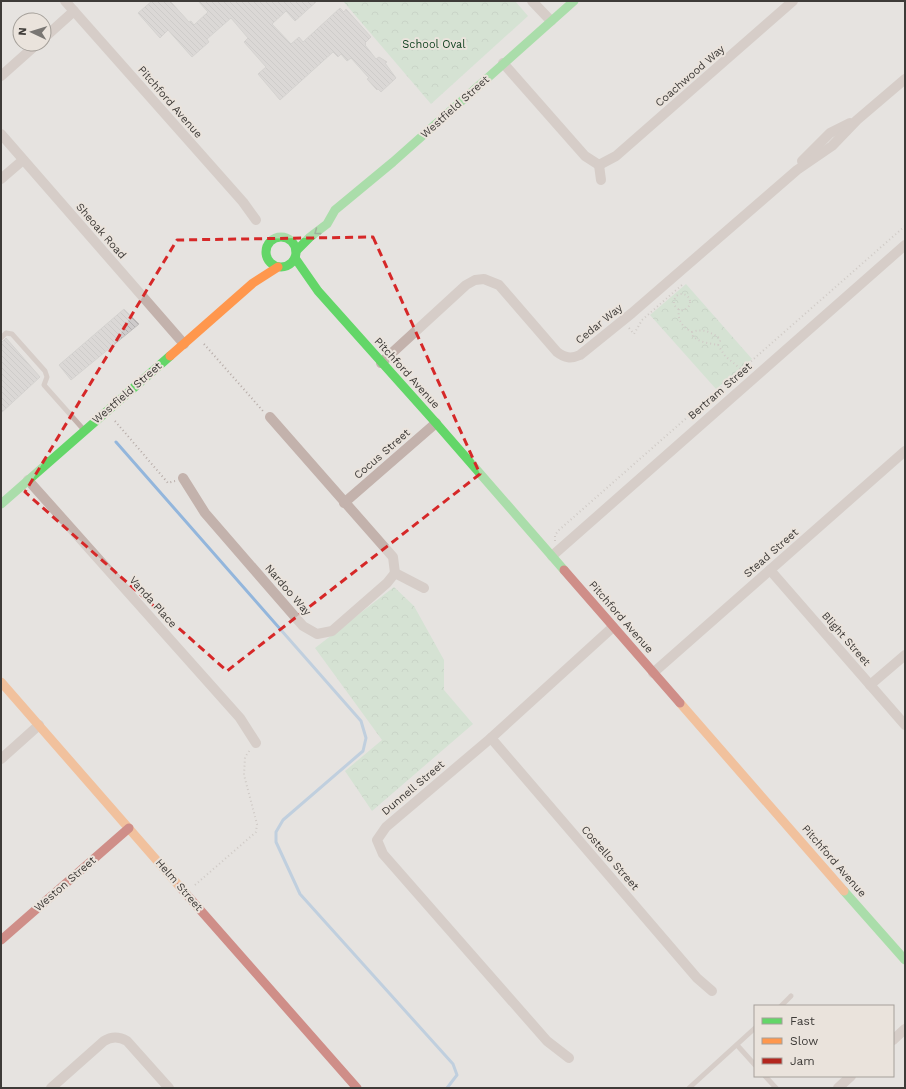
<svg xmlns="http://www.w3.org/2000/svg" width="906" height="1089" font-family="'Work Sans',sans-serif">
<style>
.forest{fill:url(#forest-crowns)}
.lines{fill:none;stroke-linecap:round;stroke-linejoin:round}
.stream{stroke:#93b6dc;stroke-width:3}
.building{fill:url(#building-back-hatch);stroke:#c0bdbc}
.path{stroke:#b6aba7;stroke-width:2;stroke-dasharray:1 3;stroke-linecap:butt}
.lane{stroke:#c3b2ac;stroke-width:5}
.street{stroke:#c3b2ac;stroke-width:10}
.fast{stroke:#63d668;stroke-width:9}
.slow{stroke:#ff974d;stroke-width:9}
.jam{stroke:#b3261e;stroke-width:9}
.oneway{stroke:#4d794b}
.marked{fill:none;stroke:#d62828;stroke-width:3;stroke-dasharray:8 5;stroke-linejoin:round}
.labels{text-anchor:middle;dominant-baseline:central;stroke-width:4;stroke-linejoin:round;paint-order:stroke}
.park-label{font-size:11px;fill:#144422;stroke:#eae3dc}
.street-label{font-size:11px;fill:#3e3b38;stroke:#eae3dc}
</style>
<defs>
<pattern id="forest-crowns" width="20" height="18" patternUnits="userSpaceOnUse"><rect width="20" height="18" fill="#c1e0c4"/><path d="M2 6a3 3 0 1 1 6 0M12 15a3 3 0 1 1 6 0" fill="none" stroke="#a7c1a9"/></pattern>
<pattern id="building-back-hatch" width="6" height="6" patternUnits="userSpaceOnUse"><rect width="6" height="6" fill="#cecbcb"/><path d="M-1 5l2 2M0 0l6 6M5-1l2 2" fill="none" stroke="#b2afaf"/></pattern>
</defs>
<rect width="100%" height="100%" fill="#e6e3e0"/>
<!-- forest -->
<g class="forest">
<polygon points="343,1 515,1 528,16 431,104"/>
<polygon points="686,284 752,359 716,389 650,315"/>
<polygon points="394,587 414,606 444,660 444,690 473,724 372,811 345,771 382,740 315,648"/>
</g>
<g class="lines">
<!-- stream -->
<polyline class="stream" points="116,442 361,721 366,738 363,751 283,820 276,832 276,842 300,894 453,1064 457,1075 447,1088"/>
</g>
<!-- building -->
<g class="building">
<polygon points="152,1 170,1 189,22 191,21 194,25 208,12 198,1 317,1 295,21 286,11 272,24 291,44 299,37 303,42 340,8 344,12 346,9 371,37 365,43 366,44 365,45 376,59 379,57 387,62 385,63 396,78 381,92 378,89 377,90 367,79 369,78 351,58 347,61 341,54 338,57 333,52 280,100 258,74 266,67 244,42 248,38 231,18 207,39 209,42 192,57 168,30 160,38 138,13"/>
<polygon points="124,309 139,324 71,380 59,365"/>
<polygon points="6,338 40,377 1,413 1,343"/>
</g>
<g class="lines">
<!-- path -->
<g class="path">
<circle cx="682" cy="302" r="8"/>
<path d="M679 309C677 321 683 327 692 332"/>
<polyline points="629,328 634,334 642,320 683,284"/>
<polyline points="204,344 263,411"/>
<path d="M718 345 720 341 719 338C711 332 702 328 692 332V335C699 343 709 343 718 345L725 356 742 370"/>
<polyline points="115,421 168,483 175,481"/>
<polyline points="555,541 555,535 559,530 905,226"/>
<polyline points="195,885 256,832 257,824 244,775 245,757 250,750"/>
</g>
<!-- lane -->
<g class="lane">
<polyline points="1,338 6,333 12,334 45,371 47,377 44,385 84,430"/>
<polyline points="781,1006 791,996"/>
<polyline points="737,1045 755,1065"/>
<polyline points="765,1076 776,1088"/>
<polyline points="689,1088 755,1028"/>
</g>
<!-- street -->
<g class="street">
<polyline points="65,1 243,202 256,220"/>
<polyline points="532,1 551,21"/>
<polyline points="44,38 74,11"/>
<polyline points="503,63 585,156 599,165 616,156 793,1"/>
<polyline points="1,76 37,44"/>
<polyline points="1,134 184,344"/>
<polyline points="802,161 830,133 850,123"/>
<polyline points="599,165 601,180"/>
<polyline points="1,179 23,160"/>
<path d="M381 363 466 285 475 280 484 279 499 285 557 352C565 358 571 359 580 355L632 313 797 170 832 146 857 120 905 79"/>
<polyline points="270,417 393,557 395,573 424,588"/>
<polyline points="183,478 205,513 303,626 317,634 332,631 387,583 395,573"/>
<polyline points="28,480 240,718 256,743"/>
<polyline points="344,503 436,423"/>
<polyline points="552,556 905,245"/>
<polyline points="770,570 905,725"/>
<polyline points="653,673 905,451"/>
<polyline points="870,685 905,655"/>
<polyline points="491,738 697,978 712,991"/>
<polyline points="1,759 39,725"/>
<polyline points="893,1040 905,1029"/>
<polyline points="569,1058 547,1041 383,854 377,840 386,827 491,738 613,627"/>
<path d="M51 1088 104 1041C112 1036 120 1037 127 1041L169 1088"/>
<polyline points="838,1088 851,1076"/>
</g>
<!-- fast -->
<g class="fast">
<circle cx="281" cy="252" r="15"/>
<polyline points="296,251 310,237 327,224 335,210 393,162 574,1"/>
<polyline points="295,258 318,291 436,423 564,570"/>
<polyline points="1,504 170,356"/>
<polyline points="844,891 905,960"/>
</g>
<!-- slow -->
<g class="slow">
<polyline points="170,356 253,283 278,267"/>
<polyline points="1,682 180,887"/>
<polyline points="680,703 844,891"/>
</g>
<!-- jam -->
<g class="jam">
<polyline points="564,570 680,703"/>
<polyline points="180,887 357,1088"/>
<polyline points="1,940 129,828"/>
</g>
</g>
<!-- one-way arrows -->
<defs><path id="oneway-chevron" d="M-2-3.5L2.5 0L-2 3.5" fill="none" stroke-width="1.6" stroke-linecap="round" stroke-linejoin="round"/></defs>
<use class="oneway" href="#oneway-chevron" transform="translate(317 232) rotate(143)"/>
<!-- marked area -->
<path d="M0 0H906V1089H0ZM373 237 480 474 227 671 25 492 177 240Z" fill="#e6e3e0" fill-opacity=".55" fill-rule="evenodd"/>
<path class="marked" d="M373 237 480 474 227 671 25 492 177 240Z"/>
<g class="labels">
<!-- park labels -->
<g class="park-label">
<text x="434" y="44">School Oval</text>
</g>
<!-- street labels -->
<g class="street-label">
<text transform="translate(690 76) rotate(-41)">Coachwood Way</text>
<text transform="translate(170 102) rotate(49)">Pitchford Avenue</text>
<text transform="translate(455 107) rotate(-42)">Westfield Street</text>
<text transform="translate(101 231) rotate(49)">Sheoak Road</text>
<text transform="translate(599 324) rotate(-39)">Cedar Way</text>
<text transform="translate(407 373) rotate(48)">Pitchford Avenue</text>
<text transform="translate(720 391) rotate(-41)">Bertram Street</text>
<text transform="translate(127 393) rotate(-41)">Westfield Street</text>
<text transform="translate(382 454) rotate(-41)">Cocus Street</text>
<text transform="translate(771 553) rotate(-41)">Stead Street</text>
<text transform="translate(288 590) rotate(49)">Nardoo Way</text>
<text transform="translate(153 602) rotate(48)">Vanda Place</text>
<text transform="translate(621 617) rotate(49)">Pitchford Avenue</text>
<text transform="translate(846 639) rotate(49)">Blight Street</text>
<text transform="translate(413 788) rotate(-40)">Dunnell Street</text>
<text transform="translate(610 858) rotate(49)">Costello Street</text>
<text transform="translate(834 861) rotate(49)">Pitchford Avenue</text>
<text transform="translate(65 884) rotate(-41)">Weston Street</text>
<text transform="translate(179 885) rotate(49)">Helm Street</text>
</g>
</g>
<!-- border -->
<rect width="906" height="1089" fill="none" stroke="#3e3b38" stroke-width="4"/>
<!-- legend -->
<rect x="754" y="1005" width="140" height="72" fill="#eae3dc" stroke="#a5a09a"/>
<rect x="762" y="1018" width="20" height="6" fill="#63d668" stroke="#a5a09a"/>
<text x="790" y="1025" font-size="12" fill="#3e3b38">Fast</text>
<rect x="762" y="1038" width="20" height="6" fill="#ff974d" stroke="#a5a09a"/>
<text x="790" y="1045" font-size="12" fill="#3e3b38">Slow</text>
<rect x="762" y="1058" width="20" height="6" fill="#b3261e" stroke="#a5a09a"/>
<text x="790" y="1065" font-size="12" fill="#3e3b38">Jam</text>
<!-- north arrow -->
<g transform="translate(32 32) rotate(274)"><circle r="19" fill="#eae3dc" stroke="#a5a09a"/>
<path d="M0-3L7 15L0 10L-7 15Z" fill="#797673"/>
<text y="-6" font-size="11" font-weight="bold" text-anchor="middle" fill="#3e3b38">N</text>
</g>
</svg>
